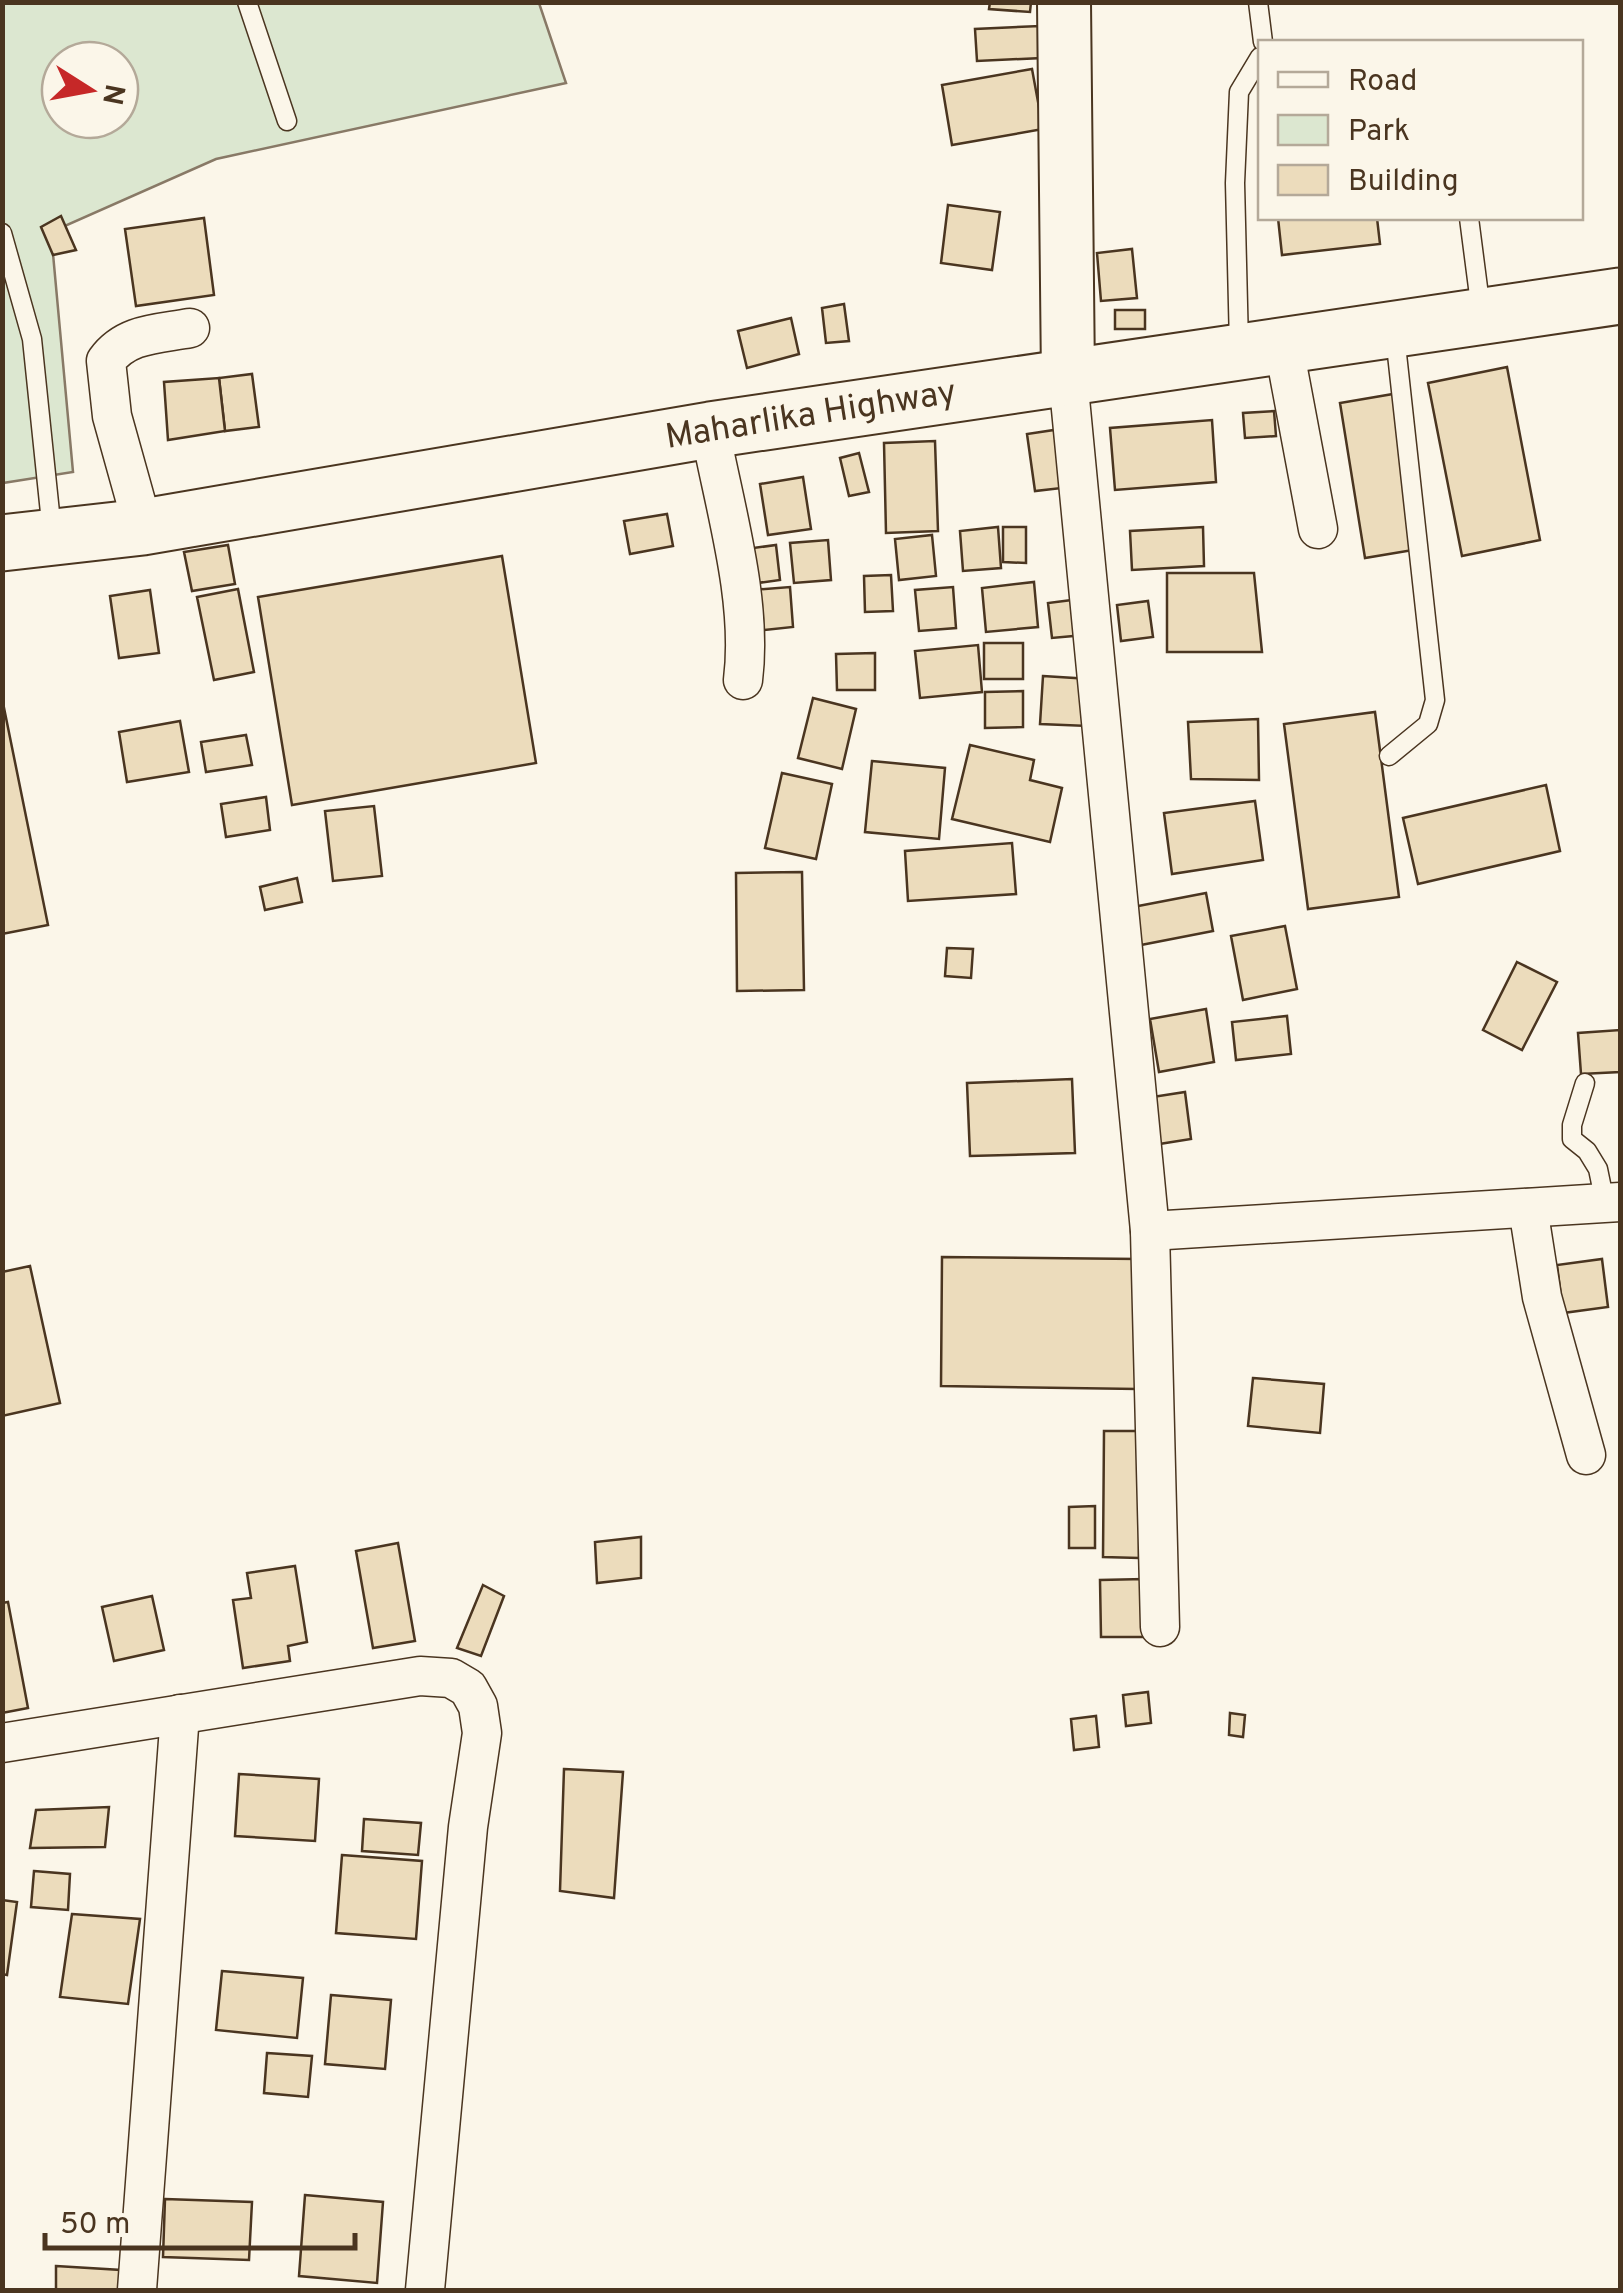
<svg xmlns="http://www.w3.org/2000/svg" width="1623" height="2293" font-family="Overpass,sans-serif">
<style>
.green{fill:#dce7d0;stroke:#887966;stroke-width:2.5;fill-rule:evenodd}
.building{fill:#ecdcbc;stroke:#4a3520;stroke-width:2.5}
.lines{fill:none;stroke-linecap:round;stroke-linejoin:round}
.lane-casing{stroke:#4a3520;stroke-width:21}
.street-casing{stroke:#4a3520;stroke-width:41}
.secondary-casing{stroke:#4a3520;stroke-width:56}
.highway-casing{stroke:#4a3520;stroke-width:59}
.lane{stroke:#fbf6e9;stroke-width:18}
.street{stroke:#fbf6e9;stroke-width:38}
.secondary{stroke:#fbf6e9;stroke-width:52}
.highway{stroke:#fbf6e9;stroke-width:55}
.labels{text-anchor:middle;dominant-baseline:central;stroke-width:8;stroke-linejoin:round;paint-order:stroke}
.street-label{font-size:35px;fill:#4a3520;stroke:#fbf6e9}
</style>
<rect width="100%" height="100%" fill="#fbf6e9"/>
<!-- green -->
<path class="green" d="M3 3H539L566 83 216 159 51 232 73 472 3 483ZM60 60H120V120H60Z"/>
<!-- building -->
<g class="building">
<polygon points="990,2 1031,2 1030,12 989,9"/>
<polygon points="1040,26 1042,58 977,61 975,29"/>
<polygon points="1032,69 1043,129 952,145 942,85"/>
<polygon points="948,205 1000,212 992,270 941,263"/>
<polygon points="61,216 76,250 53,255 41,227"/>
<polygon points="204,218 214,295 136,306 125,229"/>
<polygon points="1278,218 1377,218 1380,244 1282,255"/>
<polygon points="1132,249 1137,298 1101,301 1097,253"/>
<polygon points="844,304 849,341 826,343 822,308"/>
<rect x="1115" y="310" width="30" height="19"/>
<polygon points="791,318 799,354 747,368 738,331"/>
<polygon points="1507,367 1540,540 1462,556 1428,383"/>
<polygon points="252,374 259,427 225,431 219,378"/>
<polygon points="219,378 225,431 168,440 164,382"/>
<polygon points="1393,394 1419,549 1365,558 1340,403"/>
<polygon points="1274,411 1276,436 1245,438 1243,413"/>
<polygon points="1212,420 1216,482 1115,490 1110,428"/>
<polygon points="1054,430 1062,488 1035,491 1027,434"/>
<polygon points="935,441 938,531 886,533 884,443"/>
<polygon points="859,453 869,492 849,496 840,458"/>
<polygon points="803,477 811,529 768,535 760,484"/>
<polygon points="667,514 673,546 630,554 624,521"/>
<polygon points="998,527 1001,568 963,571 960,531"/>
<polygon points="1003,527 1026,527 1026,563 1003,562"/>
<polygon points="1203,527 1204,566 1132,570 1130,531"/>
<polygon points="932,535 936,576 899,580 895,539"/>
<polygon points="828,540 831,580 794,583 790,543"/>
<polygon points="228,545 235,584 192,591 184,552"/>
<polygon points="776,545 780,580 750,584 746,549"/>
<polygon points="502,556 536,763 292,805 258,597"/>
<polygon points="1167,573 1254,573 1262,652 1167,652"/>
<polygon points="891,575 893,611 865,612 864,576"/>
<polygon points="1034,582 1038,627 986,632 982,588"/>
<polygon points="790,587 793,627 756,631 752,590"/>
<polygon points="953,587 956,628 919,631 915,590"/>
<polygon points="238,589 254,672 214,680 197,597"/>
<polygon points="150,590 159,653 119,658 110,596"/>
<polygon points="1080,599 1084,635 1052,638 1048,603"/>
<polygon points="1148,601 1153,637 1121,641 1117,605"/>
<rect x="984" y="643" width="39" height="36"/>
<polygon points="978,645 982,692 920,698 915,651"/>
<polygon points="875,653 875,690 837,690 836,654"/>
<polygon points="1043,676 1090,679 1088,726 1040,724"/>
<polygon points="1023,691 1023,727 985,728 985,692"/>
<polygon points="2,698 48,925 2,934"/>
<polygon points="813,698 856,709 842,769 798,758"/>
<polygon points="1375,712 1399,897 1308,909 1284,724"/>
<polygon points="1258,719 1259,780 1191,779 1188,722"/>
<polygon points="180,721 189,772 127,782 119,732"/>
<polygon points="246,735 252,765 206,772 201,742"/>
<polygon points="970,745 1034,760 1030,780 1062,788 1050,842 952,819"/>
<polygon points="872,761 945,768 939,839 865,832"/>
<polygon points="782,773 832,784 816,859 765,848"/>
<polygon points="1546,785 1560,851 1418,884 1403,818"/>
<polygon points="266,797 270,830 226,837 221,804"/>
<polygon points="1255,801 1263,860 1172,874 1164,813"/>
<polygon points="374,806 382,876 333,881 325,811"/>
<polygon points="1012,843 1016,894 908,901 905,851"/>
<polygon points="802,872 804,990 737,991 736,873"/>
<polygon points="297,878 302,902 265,910 260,887"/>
<polygon points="1206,893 1213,931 1141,945 1133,907"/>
<polygon points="1285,926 1297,989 1243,1000 1231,936"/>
<polygon points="947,948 973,949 971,978 945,976"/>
<polygon points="1517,962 1557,982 1522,1050 1483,1030"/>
<polygon points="1206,1009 1214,1062 1159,1072 1150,1019"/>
<polygon points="1287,1016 1291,1054 1236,1060 1232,1022"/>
<polygon points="1620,1030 1620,1072 1581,1074 1578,1033"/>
<polygon points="1072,1079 1075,1153 970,1156 967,1083"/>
<polygon points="1185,1092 1191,1139 1153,1145 1146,1098"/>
<polygon points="942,1257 1139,1259 1137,1389 941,1386"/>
<polygon points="1602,1259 1608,1307 1563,1313 1557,1265"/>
<polygon points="30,1266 60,1403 2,1416 2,1272"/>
<polygon points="1253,1378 1324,1384 1320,1433 1248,1426"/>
<polygon points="1104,1431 1140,1431 1139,1558 1103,1557"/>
<polygon points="1095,1506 1095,1548 1069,1548 1069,1507"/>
<polygon points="641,1537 641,1578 597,1583 595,1542"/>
<polygon points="398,1543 415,1641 373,1648 356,1551"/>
<polygon points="295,1566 307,1642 288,1646 290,1661 243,1668 233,1600 251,1598 247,1573"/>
<polygon points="1144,1579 1145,1637 1101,1637 1100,1580"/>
<polygon points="483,1585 504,1596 481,1656 457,1648"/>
<polygon points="152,1596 164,1650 114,1661 102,1607"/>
<polygon points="8,1602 28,1708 2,1713 2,1603"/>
<polygon points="1148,1692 1151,1723 1126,1726 1123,1695"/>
<polygon points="1230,1713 1245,1715 1243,1737 1229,1735"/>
<polygon points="1096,1716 1099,1747 1074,1750 1071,1719"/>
<polygon points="564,1769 623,1772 614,1898 560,1891"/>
<polygon points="239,1774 319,1779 315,1841 235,1836"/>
<polygon points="109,1807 105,1847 30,1848 36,1810"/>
<polygon points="364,1819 421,1823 418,1855 362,1851"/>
<polygon points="342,1855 422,1861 416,1939 336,1933"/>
<polygon points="34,1871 70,1874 68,1910 31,1907"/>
<polygon points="2,1900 17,1902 7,1975 2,1974"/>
<polygon points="72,1914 140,1919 128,2004 60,1997"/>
<polygon points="222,1971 303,1978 297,2038 216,2030"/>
<polygon points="331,1995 391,2000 385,2069 325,2064"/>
<polygon points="267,2053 312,2056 308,2097 264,2093"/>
<polygon points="305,2195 383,2202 377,2283 299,2276"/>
<polygon points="165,2199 252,2202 249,2260 163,2257"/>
<polygon points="56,2266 121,2270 119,2290 56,2290"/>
</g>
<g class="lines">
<defs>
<g id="lane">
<polyline points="247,2 287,121"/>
<polyline points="1258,2 1263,42"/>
<polyline points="1469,218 1481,311"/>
<polyline points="2,233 32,339 52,532"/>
<polyline points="1239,345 1235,183 1239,92 1260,57"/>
<polyline points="1389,756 1428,724 1435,700 1395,336"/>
<polyline points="1585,1083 1572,1125 1572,1139 1587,1151 1598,1169 1605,1203"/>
</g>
<g id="street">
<polyline points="1284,348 1318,529"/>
<polyline points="1068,378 1150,1231 1160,1627"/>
<path d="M710 430C725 509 753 601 743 680"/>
<path d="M143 527 112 416 106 361C126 333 158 334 190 328"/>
<polyline points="1528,1208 1542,1297 1586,1455"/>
<polyline points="1150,1231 1620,1202"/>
<polyline points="2,1743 420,1676 451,1678 468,1688 478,1706 482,1733 468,1827 425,2290"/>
<polyline points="137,2290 180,1714"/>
</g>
<polyline id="secondary" points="1064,2 1068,378"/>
<polyline id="highway" points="2,543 143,527 710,430 1620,296"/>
</defs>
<!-- lane casing -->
<use href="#lane" class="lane-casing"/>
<!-- street casing -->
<use href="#street" class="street-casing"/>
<!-- secondary casing -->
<use href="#secondary" class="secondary-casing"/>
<!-- highway casing -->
<use href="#highway" class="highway-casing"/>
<!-- lane -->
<use href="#lane" class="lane"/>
<!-- street -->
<use href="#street" class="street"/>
<!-- secondary -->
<use href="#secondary" class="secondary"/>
<!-- highway -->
<use href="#highway" class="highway"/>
</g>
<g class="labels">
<!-- street labels -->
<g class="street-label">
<text transform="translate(811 416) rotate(-9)">Maharlika Highway</text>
</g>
</g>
<!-- border -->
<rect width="1623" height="2293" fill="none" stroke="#4a3520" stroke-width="10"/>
<!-- legend -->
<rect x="1258" y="40" width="325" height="180" fill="#fbf6e9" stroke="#b4a999" stroke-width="2.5"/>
<rect x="1278" y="72" width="50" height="15" fill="#fbf6e9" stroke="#b4a999" stroke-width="2.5"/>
<text x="1348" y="90" font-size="30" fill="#4a3520">Road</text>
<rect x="1278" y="115" width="50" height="30" fill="#dce7d0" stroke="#b4a999" stroke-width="2.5"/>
<text x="1348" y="140" font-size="30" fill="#4a3520">Park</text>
<rect x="1278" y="165" width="50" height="30" fill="#ecdcbc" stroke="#b4a999" stroke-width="2.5"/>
<text x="1348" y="190" font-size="30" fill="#4a3520">Building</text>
<!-- north arrow -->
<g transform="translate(90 90) rotate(101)"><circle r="48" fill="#fbf6e9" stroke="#b4a999" stroke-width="2.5"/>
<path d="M0-8L18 38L0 25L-18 38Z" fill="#c62828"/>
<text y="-15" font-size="28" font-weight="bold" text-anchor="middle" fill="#4a3520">N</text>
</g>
<!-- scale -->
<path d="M45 2233v15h310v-15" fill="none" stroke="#4a3520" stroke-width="5"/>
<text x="60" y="2233" font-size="30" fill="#4a3520" stroke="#fbf6e9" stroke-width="8" paint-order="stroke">50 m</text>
</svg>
